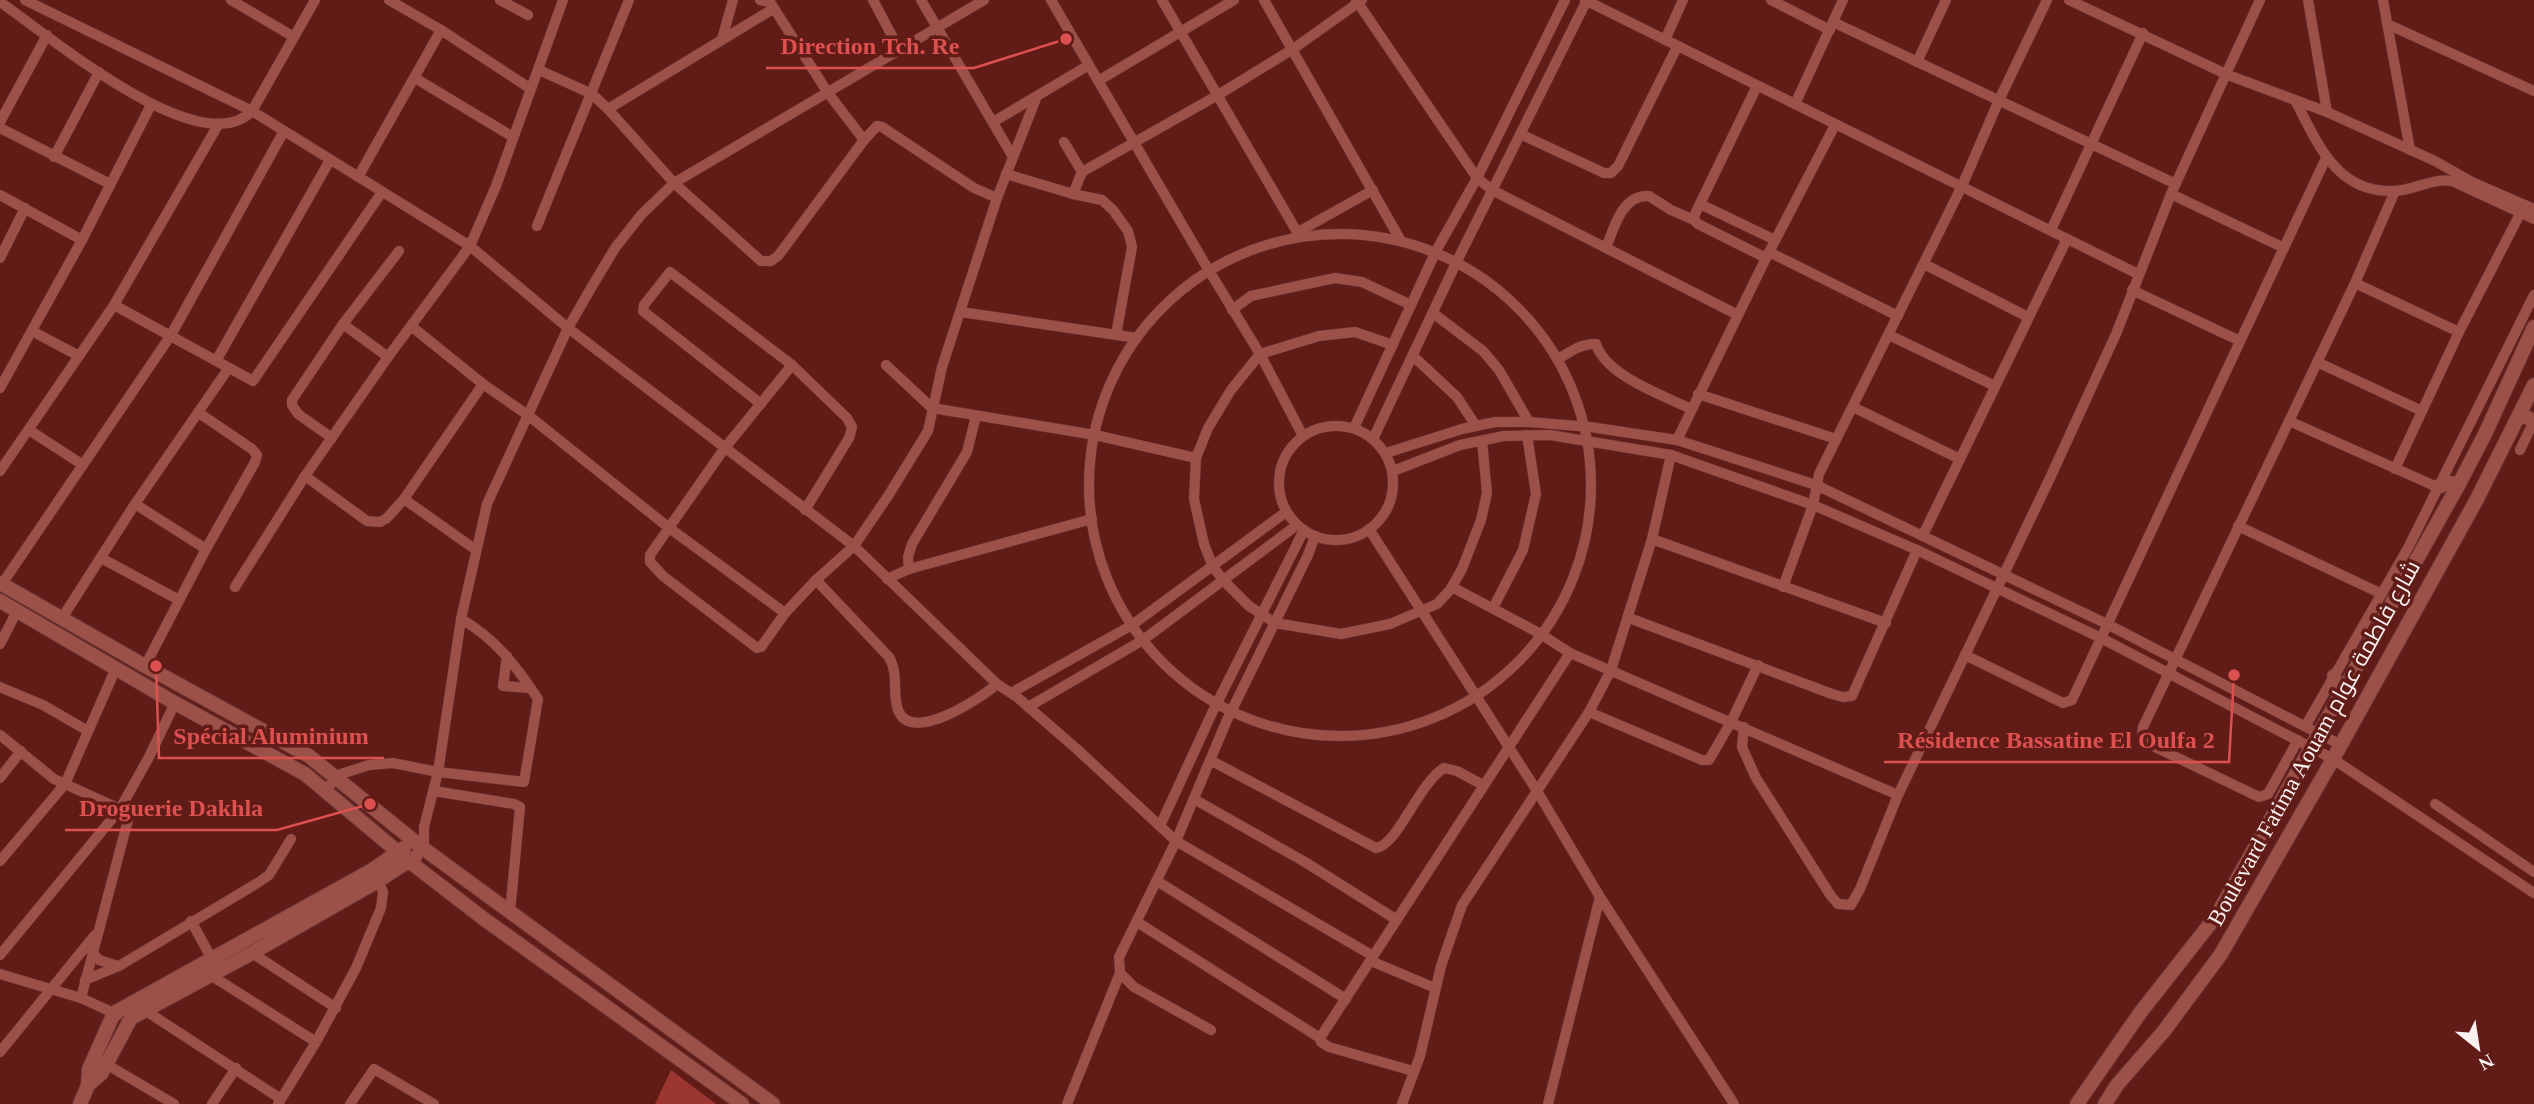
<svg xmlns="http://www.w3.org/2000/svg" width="2534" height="1104" font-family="'Times New Roman',Cairo,serif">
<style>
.green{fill:#9b3730}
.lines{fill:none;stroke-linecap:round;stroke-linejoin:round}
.street-casing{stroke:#673031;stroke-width:11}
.secondary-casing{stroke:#673031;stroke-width:16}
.street{stroke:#9b5048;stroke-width:10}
.secondary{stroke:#9b5048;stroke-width:14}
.labels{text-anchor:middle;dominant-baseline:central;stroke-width:7;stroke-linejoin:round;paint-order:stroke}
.street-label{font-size:23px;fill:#f9f0ef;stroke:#611c18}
.leader{fill:none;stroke:#dd5050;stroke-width:2.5}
.callout-dot{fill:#dd5050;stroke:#611c18;stroke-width:2.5}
.callout-label{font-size:24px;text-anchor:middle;font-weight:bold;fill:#dd5050;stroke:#611c18;stroke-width:7;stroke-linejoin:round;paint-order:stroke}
</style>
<rect width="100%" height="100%" fill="#611c18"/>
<!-- green -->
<polygon class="green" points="671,1070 716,1104 655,1104"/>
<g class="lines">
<defs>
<g id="street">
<path d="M25 0 252 111 470 246 568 328 854 546 997 684C981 698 911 745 898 710 892 693 899 674 889 657L816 580"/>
<polyline points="231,0 294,37"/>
<polyline points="389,0 441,30 531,89"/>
<polyline points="500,0 528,15"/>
<polyline points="760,0 770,2 828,93 864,140 877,126 882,127 974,188 997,198"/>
<polyline points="873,0 900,51"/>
<polyline points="921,0 1013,157"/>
<polyline points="1051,0 1208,269 1260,354 1303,436"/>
<polyline points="1162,0 1300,237"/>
<polyline points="1264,0 1401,241"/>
<polyline points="1356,0 1477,178 1492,190 1738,315"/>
<polyline points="1585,0 2138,274"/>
<polyline points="1771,0 1830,30"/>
<polyline points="2069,0 2228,75 2327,112 2435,161 2472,182 2534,209"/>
<polyline points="2308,0 2327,112"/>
<polyline points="2383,0 2410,150"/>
<path d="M0 2C46 33 200 165 252 111L315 0"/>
<polyline points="1833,22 2176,184"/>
<polyline points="2387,24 2534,91"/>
<polyline points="722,39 733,0"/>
<polyline points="1665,40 1683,0"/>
<polyline points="1917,62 1946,0"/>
<polyline points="539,70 592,94 608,109 674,183 761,261 771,261 778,256 864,140"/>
<polyline points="415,78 513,137"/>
<polyline points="1098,81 1234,0"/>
<path d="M2295 100C2317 142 2336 193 2393 191 2413 191 2430 178 2452 181L2534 219"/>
<polyline points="1795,104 1843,0"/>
<polyline points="608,109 773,9"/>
<polyline points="0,122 47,35"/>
<polyline points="993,122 1089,65"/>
<polyline points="0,128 110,184"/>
<polyline points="1520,134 1604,173 1611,173 1618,166 1677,47"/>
<polyline points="1064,142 1082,172 1073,194"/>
<polyline points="54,157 99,72"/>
<polyline points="1082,172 1218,95 1293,49 1362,0"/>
<polyline points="1006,174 1073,194 1102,200 1113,210 1128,231 1132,247 1116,335"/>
<polyline points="358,177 441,30"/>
<polyline points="2171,194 2284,248"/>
<polyline points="0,195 82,240"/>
<polyline points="1700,204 1775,240"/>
<polyline points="1694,220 1695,214 1757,86"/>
<polyline points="537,226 629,0"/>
<polyline points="2051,230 2143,33"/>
<polyline points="1298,232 1373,190"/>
<circle cx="1340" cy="485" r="251"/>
<path d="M1606 248C1614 228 1622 194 1649 196L1671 210 1694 220 1698 224 1766 258"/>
<polyline points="1769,252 1898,316"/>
<polyline points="0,258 25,208"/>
<polyline points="1924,264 2028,317"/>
<polyline points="2355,283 2459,332"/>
<polyline points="2132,290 2240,341"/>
<polyline points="114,305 253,381 382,192"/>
<polyline points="1232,310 1251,296 1335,278 1362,282 1411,305"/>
<polyline points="961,312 1137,338"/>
<polyline points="1433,313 1483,351 1499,370 1529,422"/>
<polyline points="343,324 388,357"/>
<polyline points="411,326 483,384 529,416 668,527 785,613"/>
<polyline points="32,331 79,356"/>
<polyline points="1889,335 1995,386"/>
<polyline points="1393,345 1355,332 1319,336 1260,354 1231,390 1208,428 1196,458 1194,499 1204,544 1213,567 1224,581 1249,606 1275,623 1341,634 1390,624 1437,604 1450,590 1462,569 1481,520 1487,493 1482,441"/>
<polyline points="1413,356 1457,397 1476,426"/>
<path d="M1558 359C1570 352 1582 343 1596 344 1606 376 1663 395 1691 409"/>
<polyline points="216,361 330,160"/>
<polyline points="2317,362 2422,411"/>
<polyline points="792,365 724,449 650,555 650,562 663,576 757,648 761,647 785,613 816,580 854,546 888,496 928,431 942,367 997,198 1037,96"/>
<polyline points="886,365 932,408 1095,435 1196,458"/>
<polyline points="483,384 404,499 387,518 380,522 367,521 305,476 388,357 470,246 496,186 563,0"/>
<polyline points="0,388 82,240 151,105"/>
<polyline points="1698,394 1836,439"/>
<polyline points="761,404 643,311 644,305 670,272 792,365 847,418 852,427 849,438 805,510"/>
<polyline points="1853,407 1960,459"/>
<polyline points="2289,421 2437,487"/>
<circle cx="1336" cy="483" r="57"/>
<polyline points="1354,428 1436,251 1477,178 1565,0"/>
<polyline points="29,430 83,465"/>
<polyline points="332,438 298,414 292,405 292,400 343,324 399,251"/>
<polyline points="1373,439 1457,261 1587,0"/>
<polyline points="1677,440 1766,258 1835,125"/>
<polyline points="2520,450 2534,421"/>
<polyline points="1386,453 1462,429 1495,422 1529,422 1590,427 1677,440 1816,485 2107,624 2341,745"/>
<polyline points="2395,469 2459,332 2521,212"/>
<polyline points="0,471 114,305 218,125"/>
<polyline points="1393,471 1460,445 1504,436 1550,435 1671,455 1813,505 1917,550 2101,638 2333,759 2534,893"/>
<polyline points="404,499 476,550"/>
<polyline points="135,504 206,549"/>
<polyline points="2238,526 2382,594"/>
<polyline points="1369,529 1537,791 1600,897 1734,1104"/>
<polyline points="1923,535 2067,239"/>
<polyline points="1652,539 1886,623"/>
<polyline points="101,558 179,600"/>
<polyline points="909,569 908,557 912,544 967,452 976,416"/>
<polyline points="887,579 909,569 1092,519"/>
<polyline points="2,584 171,335 284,131"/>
<polyline points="235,587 305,476"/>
<polyline points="1452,587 1539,633 1570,653 1898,795"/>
<polyline points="1783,587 1813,505 1819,474 1962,186 1999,100 2047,0"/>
<polyline points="1493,608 1523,550 1536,494 1527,435"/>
<polyline points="62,618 135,504 228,369"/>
<polyline points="1629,618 1832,694 1843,697 1852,696 1917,550"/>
<polyline points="0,644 17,611"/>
<polyline points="1965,655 2063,703 2072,700 2326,158"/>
<polyline points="507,656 503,686 530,688"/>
<polyline points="145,666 206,549 255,462 257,455 252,449 199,413"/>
<polyline points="997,684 1017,697 1079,751 1176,841 1373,956"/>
<polyline points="0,687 43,705 88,731"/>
<polyline points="1011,693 1132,625 1286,512"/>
<polyline points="1028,707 1143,640 1297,525"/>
<polyline points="1589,712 1702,760 1709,760 1731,722 1758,665"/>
<polyline points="2306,725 2408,548 2534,295"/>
<polyline points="1744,727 1742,747 1756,778 1831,896 1838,904 1851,905 1860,889 1898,795 2050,478 2116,334 2171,194 2260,0"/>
<polyline points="0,735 54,779 120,809 128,820 81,998"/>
<polyline points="2298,740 2268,794 2259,797 2151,745 2142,734 2143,727 2355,283 2395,191"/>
<path d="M1210 760 1376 848C1398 845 1418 784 1444 768L1457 771 1483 785"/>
<polyline points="0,778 21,751"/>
<path d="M325 790 341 774 369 765 393 763 438 772 524 782 538 699C517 667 495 638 461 619"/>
<polyline points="434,791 514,804 520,807 510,912"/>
<polyline points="1194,799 1305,862 1397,920"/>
<polyline points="2435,804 2534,872"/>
<polyline points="1160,826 1213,711 1304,530"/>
<polyline points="424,849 424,827 438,772 461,619 487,504 568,328 591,288 615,248 641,215 674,183 984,0"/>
<polyline points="0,861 65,784 116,668"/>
<polyline points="1157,881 1346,999"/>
<polyline points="191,921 212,959"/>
<polyline points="1137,922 1320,1038"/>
<polyline points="92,952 99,960 118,966"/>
<polyline points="252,953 336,1008"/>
<polyline points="0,955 120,809 149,757 175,703"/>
<polyline points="1371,961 1435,988"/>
<polyline points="0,974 81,998 118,1015"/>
<polyline points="212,976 316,1042"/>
<polyline points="85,980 119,966 259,882 269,875 291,839"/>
<polyline points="146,1011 281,1099"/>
<polyline points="1211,1030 1134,987 1120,973 1119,957 1176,841 1227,720 1308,555 1315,536"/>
<polyline points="0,1052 95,935"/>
<polyline points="106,1064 174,1104"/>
<polyline points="1413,1071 1329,1047 1321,1042 1320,1038 1570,653"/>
<polyline points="212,1104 236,1068"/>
<polyline points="278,1104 316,1042 356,968 381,908 383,892 378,881"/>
<polyline points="350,1104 374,1069 434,1104"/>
<polyline points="1067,1104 1120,973"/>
<polyline points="1402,1104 1420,1056 1441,966 1462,905 1589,712 1611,670 1652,539 1671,455"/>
<polyline points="1548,1104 1600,897"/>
</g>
<g id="secondary">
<polyline points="2520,414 2534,421"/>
<polyline points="2437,487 2449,483 2459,484"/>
<polyline points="0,583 145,666 309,756 424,849 773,1104"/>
<polyline points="0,601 175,703 305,774 410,862 484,919 742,1104"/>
<polyline points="2334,676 2336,686 2341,692"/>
<polyline points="88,1085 101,1074 131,1018 252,953 378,881 415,857"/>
<polyline points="80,1104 88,1085 89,1069 114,1013 372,870 404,848"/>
<polyline points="2077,1104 2140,1013 2217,915 2459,484 2485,434 2534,327"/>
<polyline points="2105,1104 2117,1085 2164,1031 2221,954 2333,759 2477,499 2534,385"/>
</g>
</defs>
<!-- street casing -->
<use href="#street" class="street-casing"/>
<!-- secondary casing -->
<use href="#secondary" class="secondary-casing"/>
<!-- street -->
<use href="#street" class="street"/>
<!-- secondary -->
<use href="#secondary" class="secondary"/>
</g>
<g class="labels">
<!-- street labels -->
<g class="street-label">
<text transform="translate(2314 743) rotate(-61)">Boulevard Fatima Aouam شارع فاطمة عوام</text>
</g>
</g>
<!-- callouts -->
<path class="leader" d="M1066 39L974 68H766M156 666L159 758H384M2234 675L2229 762H1884M370 804L277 830H65"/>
<g class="callout-dot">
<circle cx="1066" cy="39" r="7"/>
<circle cx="156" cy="666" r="7"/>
<circle cx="2234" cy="675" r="7"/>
<circle cx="370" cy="804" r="7"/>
</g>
<g class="callout-label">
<text x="870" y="54">Direction Tch. Re</text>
<text x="271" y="744">Spécial Aluminium</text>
<text x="2056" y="748">Résidence Bassatine El Oulfa 2</text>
<text x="171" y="816">Droguerie Dakhla</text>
</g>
<!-- north arrow -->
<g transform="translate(2478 1048) rotate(150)" stroke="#611c18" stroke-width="5" paint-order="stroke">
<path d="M0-5L12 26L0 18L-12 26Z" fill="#f9f0ef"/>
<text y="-10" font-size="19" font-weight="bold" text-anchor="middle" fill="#f9f0ef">N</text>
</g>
</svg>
